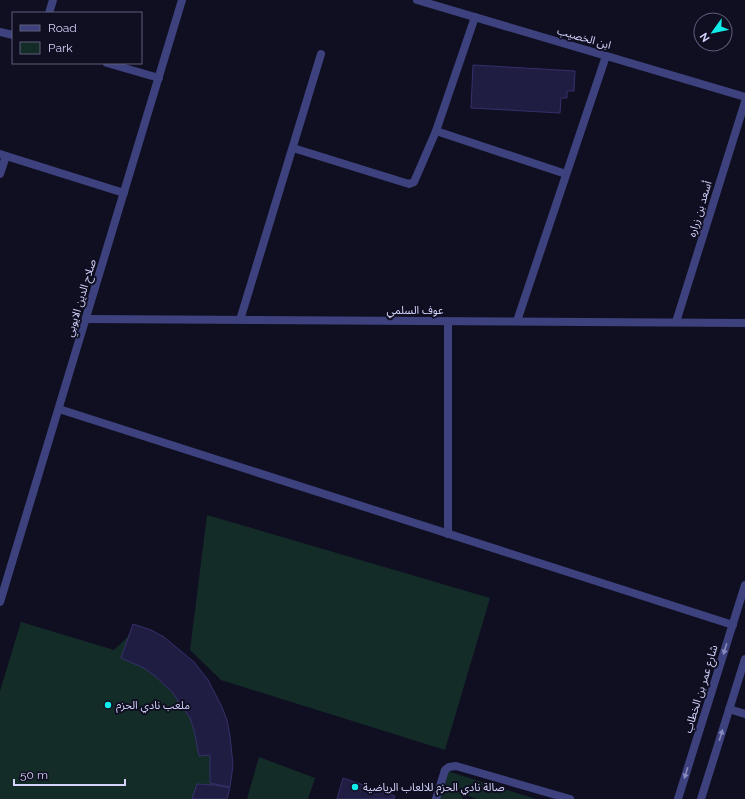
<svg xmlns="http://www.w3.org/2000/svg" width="745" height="799" font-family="Raleway,'Noto Sans Arabic',sans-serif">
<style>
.green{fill:#132c28}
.building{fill:#201d42;stroke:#35306c}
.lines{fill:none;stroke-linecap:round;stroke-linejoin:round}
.minor{stroke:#3d427e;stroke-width:8}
.tertiary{stroke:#3d427e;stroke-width:8}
.oneway{fill:#888abd}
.poi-dot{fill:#10ece9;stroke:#100f22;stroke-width:1.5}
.labels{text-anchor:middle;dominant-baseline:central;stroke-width:4;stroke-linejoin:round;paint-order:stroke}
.street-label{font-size:11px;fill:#d3d3fc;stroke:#100f22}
.poi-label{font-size:11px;fill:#d3d3fc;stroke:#100f22;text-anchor:start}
</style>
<rect width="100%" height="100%" fill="#100f22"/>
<!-- green -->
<g class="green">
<polygon points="207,515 490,598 445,750 221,680 190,650"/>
<polygon points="21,622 114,650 133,632 228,763 225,799 0,799 0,691"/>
<polygon points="259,757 315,778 308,799 247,799"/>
<polygon points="447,771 536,799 477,799 464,794 462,799 438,799"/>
</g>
<!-- building -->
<g class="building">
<polygon points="473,65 575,71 574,91 567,91 567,98 561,98 560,113 471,108"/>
<polygon points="133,624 151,630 164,637 194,662 208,680 221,705 227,720 230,736 233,765 230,787 210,783 210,755 199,756 194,730 190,718 173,693 155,676 144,668 121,658"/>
<polygon points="343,778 395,796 394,799 337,799"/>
<polygon points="197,784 215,785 230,788 227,799 192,799"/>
</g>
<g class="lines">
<!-- minor -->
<g class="minor">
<polyline points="417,0 745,97"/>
<polyline points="49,13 53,0"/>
<polyline points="475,17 436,131 566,174"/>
<polyline points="0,32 13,35"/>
<polyline points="107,63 159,78"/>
<polyline points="293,148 409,184 414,182 436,131"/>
<polyline points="0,154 124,193"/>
<polyline points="0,174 6,156"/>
<polyline points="86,319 745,323"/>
<polyline points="240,320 321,54"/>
<polyline points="448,321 448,534"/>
<polyline points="517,321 606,56"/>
<polyline points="676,322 745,102"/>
<polyline points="59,409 733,625"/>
<polyline points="0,602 182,0"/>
<polyline points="729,709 745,714"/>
<polyline points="436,799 445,770 449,767 456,766 570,799"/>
</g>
<!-- tertiary -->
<g class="tertiary">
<polyline points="678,799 745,585"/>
<polyline points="701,799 745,659"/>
</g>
</g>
<!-- one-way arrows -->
<defs><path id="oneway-solid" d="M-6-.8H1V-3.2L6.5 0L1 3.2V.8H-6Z"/></defs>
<g class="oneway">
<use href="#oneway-solid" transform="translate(725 649) rotate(107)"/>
<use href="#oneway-solid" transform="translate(721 735) rotate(-73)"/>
<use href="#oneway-solid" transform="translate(686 773) rotate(107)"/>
</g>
<!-- markers -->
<g class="poi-dot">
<circle cx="108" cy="705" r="4"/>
<circle cx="355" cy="787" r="4"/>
</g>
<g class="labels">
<!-- street labels -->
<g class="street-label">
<text transform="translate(584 38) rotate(16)">ابن الخصيب</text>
<text transform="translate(700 209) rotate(-73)">أسعد بن زراره</text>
<text transform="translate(81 298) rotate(-73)">صلاح الدين الايوبي</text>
<text x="415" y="310">عوف السلمي</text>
<text transform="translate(701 689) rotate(-73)">شارع عمر بن الخطاب</text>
</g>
<!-- poi labels -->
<g class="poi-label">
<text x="116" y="705">ملعب نادي الحزم</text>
<text x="363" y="787">صالة نادي الحزم للالعاب الرياضية</text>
</g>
</g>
<!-- legend -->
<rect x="12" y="12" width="130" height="52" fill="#100f22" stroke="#5e5d79"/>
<rect x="20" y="25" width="20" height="6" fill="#3d427e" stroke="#5e5d79"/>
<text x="48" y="32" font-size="12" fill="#d3d3fc">Road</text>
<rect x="20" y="42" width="20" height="12" fill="#132c28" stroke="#5e5d79"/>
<text x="48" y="52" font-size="12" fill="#d3d3fc">Park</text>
<!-- north arrow -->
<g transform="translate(713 32) rotate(237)"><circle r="19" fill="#100f22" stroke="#5e5d79"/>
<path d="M0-3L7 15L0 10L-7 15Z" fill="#10ece9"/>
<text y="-6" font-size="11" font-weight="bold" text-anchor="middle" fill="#d3d3fc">N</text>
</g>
<!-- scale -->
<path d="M14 779v6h111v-6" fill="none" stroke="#d3d3fc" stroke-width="2"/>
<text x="20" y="779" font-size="12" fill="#d3d3fc" stroke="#100f22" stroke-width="3" paint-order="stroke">50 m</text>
</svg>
